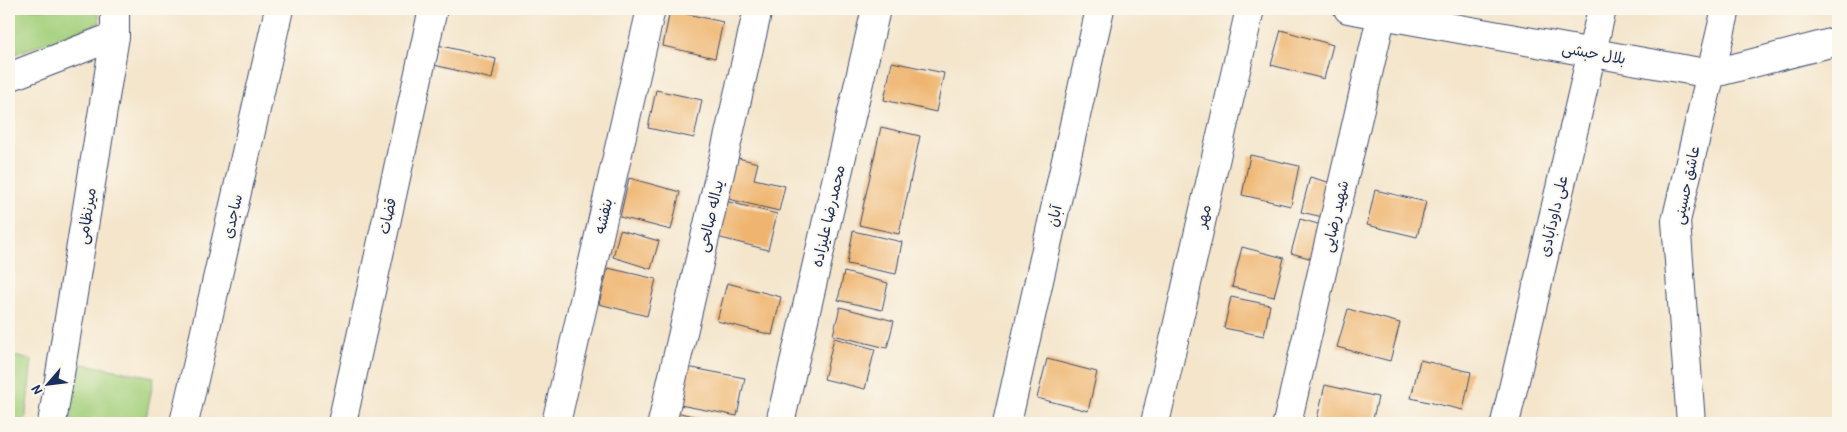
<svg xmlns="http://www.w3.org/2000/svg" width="1847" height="432" font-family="'Patrick Hand','Playpen Sans Arabic',sans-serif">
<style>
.green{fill:#a4d07d;stroke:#60806e}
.building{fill:#efb570}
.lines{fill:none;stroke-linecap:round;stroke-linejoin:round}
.minor-casing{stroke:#3c4a6e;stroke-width:30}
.minor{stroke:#fff;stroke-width:28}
.labels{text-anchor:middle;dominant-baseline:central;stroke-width:4;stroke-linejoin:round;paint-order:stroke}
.street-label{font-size:15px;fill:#1b2f5e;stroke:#fbf7ec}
</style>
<rect width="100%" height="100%" fill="#fbf7ec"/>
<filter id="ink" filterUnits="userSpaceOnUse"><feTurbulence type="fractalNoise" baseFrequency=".02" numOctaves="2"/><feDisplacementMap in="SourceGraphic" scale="10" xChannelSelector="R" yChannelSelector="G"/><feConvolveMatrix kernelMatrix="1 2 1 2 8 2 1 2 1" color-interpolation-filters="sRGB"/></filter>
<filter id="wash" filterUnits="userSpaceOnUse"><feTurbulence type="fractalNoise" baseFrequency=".0096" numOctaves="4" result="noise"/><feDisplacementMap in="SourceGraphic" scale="20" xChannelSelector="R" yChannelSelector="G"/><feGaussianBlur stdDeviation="1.12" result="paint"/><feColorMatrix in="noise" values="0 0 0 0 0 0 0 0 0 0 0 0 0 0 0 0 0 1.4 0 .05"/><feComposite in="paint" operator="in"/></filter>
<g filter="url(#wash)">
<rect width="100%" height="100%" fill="#f4e5cb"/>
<!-- green -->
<g class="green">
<polygon points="9,9 98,9 100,23 9,56"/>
<polygon points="9,355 32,360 25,423 9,423"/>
<polygon points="77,363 154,377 145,423 68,423"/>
</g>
<g id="blocks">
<!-- building -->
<g class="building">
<polygon points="670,10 723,22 715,58 663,46"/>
<polygon points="1281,30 1333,45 1324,79 1271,65"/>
<polygon points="438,45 496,59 492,79 434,65"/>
<polygon points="892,62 944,73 936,112 884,100"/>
<polygon points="656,90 702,100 694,138 648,128"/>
<polygon points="881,127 920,136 899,234 859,225"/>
<polygon points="1250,155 1299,166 1291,206 1242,195"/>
<polygon points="734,157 758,163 754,179 785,186 779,211 724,198"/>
<polygon points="1310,177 1335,184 1327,218 1301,212"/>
<polygon points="629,178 680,192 671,230 620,217"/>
<polygon points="1375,190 1426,202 1417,237 1367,225"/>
<polygon points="725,201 777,214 768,250 717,237"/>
<polygon points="1300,219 1325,226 1316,260 1291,253"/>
<polygon points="620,230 659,241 651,269 613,257"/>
<polygon points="853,231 902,242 896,274 847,264"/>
<polygon points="1242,247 1284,258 1274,297 1232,287"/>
<polygon points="608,268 656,279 647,316 599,304"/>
<polygon points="844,272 888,283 882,310 838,300"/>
<polygon points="727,283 781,297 772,335 717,321"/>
<polygon points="1231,297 1270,305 1264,336 1224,328"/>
<polygon points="840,307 894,321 887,348 833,335"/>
<polygon points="1348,309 1400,323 1390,361 1337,347"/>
<polygon points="834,338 875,349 865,389 824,379"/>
<polygon points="1047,359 1097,372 1088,411 1037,398"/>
<polygon points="1420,360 1471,372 1463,410 1411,398"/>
<polygon points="687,367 745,378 737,416 680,405"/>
<polygon points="1325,385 1378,397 1372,423 1316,423"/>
<polygon points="676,412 722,423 674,423"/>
</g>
</g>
</g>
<g filter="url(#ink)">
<use href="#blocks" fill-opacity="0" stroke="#3c4a6e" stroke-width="1"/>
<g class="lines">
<defs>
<g id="minor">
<polyline points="1348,9 1711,74 1838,41"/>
<polyline points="9,77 115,36"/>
<polyline points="52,423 115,36 115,9"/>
<polyline points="184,423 279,9"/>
<polyline points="342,423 433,9"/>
<polyline points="556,423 651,9"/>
<polyline points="662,423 758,9"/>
<polyline points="780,423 876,9"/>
<polyline points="1007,423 1100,9"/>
<polyline points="1155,423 1250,9"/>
<polyline points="1287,423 1383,9"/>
<polyline points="1505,423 1602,9"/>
<polyline points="1691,423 1676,221 1726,9"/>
</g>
</defs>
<!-- minor casing -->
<use href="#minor" class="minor-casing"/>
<!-- minor -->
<use href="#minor" class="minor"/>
</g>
</g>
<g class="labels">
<!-- street labels -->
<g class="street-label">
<text transform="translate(1594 53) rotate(10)">بلال حبشی</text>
<text transform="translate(1686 185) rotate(-78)">عاشق حسینی</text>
<text transform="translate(86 216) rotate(-81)">میرنظامی</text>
<text transform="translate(232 216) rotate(-77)">ساجدی</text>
<text transform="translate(387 216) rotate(-78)">قضات</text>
<text transform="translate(603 216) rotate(-77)">بنفشه</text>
<text transform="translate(710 216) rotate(-77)">یداله صالحی</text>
<text transform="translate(828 216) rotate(-77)">محمدرضا علیزاده</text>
<text transform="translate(1054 216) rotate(-77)">آبان</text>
<text transform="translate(1203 216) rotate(-77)">مهر</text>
<text transform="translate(1335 216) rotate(-77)">شهید رضایی</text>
<text transform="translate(1553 216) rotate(-77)">علی داودآبادی</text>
</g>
</g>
<!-- margin -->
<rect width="1847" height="432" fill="none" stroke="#fbf7ec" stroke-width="30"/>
<!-- north arrow -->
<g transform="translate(48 384) rotate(242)" stroke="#fbf7ec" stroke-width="4" paint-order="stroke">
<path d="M0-4L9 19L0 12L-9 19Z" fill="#1b2f5e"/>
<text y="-8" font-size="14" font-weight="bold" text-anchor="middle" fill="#1b2f5e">N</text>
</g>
</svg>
